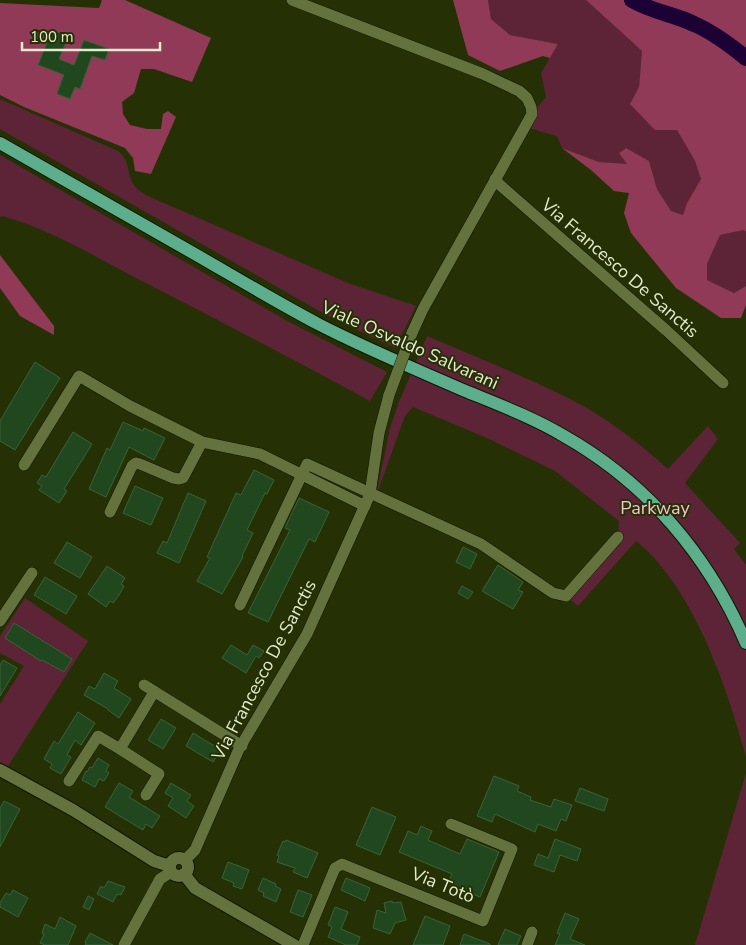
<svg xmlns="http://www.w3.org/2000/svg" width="746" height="945" font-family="'Nunito Sans',sans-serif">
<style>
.green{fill:#5d2437}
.forest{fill:#903a57;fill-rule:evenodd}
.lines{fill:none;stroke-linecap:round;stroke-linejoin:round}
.river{stroke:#1c0135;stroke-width:16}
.building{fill:#21471e;stroke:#3b6238}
.street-casing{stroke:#101700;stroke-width:12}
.secondary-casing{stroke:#101700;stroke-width:14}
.primary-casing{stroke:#101700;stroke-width:14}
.street{stroke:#64733d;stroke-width:11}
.secondary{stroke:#64733d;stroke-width:12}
.primary{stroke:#5cae8d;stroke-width:12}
.street-bridge-casing{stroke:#101700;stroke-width:12;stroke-linecap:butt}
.street-bridge{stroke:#64733d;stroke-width:11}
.labels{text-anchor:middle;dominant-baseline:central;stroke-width:4;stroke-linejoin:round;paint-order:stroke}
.street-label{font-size:18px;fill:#e2ebce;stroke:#263005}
.park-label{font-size:18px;fill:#f5c2cf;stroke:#263005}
</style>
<rect width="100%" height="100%" fill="#263005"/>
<!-- green -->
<g class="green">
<polygon points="488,0 586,0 642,51 639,88 677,130 695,161 701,179 687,203 683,215 671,211 657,189 649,161 626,148 619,153 628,165 599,162 562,148 557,136 525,127 532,114 546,97 541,73 558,44 510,35 491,19"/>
<path d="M0 99 118 151C130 160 127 172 133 184 137 190 144 194 150 197L348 283 416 306 395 348 330 317 0 129Z"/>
<path d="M0 155 289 322 387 372 370 401C292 359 213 317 134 277 92 255 49 229 3 216L0 217Z"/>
<polygon points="744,230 746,232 746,286 734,293 707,280 707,264 720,235"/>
<path d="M427 336C474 356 522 375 568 398 605 416 638 442 668 469L708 426 718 439 685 483 740 543 734 549 746 565V757C728 692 701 611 656 560 650 553 643 547 636 541L578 606 566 596 618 537 619 521 555 471 487 438 413 407 405 416 376 496 390 428 399 402Z"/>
<polygon points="25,598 88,641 8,766 0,762 0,704 24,666 0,653 0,636"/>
<polygon points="746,773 746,945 695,945"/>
</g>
<!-- forest -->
<g class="forest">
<path d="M102 0H125L211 38 192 82 154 69H141L134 93 122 102 123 114 130 125 147 129H161L163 114 168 111 176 117 151 174 135 171 133 158 125 148 24 107 0 95V3L99 8ZM52 30 74 39 72 45 66 43 59 59 38 65ZM84 40 109 49 105 60 92 56 80 89 75 87 70 99 57 93 65 71 71 73Z"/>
<polygon points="453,0 488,0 491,19 510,35 558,44 550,58 543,56 500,71 468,55"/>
<polygon points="586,0 746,0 746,232 744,230 720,235 707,264 707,280 734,293 746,286 746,305 741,318 721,318 676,288 631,233 624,213 629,193 614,191 591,170 562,148 599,162 627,164 619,153 626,148 649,161 657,189 671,211 683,215 687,203 701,179 695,161 677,130 655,130 630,104 639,87 642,51"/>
<polygon points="0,255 54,326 54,335 20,316 0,288"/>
</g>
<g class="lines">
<!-- river -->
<path class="river" d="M632 0C652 12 674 14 694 24 713 32 730 45 746 58"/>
</g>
<!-- building -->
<g class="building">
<polygon points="52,30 68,37 59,59 74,65 84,40 109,49 105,60 92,56 80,89 75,87 70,99 57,94 64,75 38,65"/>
<polygon points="35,362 60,378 15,450 0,441 0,421"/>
<polygon points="123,422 143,431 144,428 165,438 154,460 129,447 106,497 89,489 107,448 110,450"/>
<polygon points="73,432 92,444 64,489 67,491 59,503 39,490 42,486 37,483 42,475 46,477"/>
<polygon points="254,470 274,480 267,494 265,493 247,530 253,533 242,556 243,557 222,594 197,581 210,558 207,557 236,493 241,495"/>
<polygon points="135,486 163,498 151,525 123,513"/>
<polygon points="188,493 206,501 179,563 157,553 163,541 167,543"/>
<polygon points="299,498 329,512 315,542 309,539 268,622 248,613 290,530 285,528"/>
<polygon points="67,542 92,557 80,578 54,563"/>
<polygon points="463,547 477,554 470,569 456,562"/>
<polygon points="498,565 523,582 518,590 523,592 513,609 482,591"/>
<polygon points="107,566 125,578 121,584 124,586 119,595 113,603 110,601 106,607 88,594"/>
<polygon points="45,577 77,596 66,614 34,595"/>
<polygon points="462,586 473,592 468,599 458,593"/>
<polygon points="14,623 72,659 64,672 42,660 41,661 5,638"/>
<polygon points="231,645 247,655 253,645 264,651 259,658 256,656 246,673 222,658"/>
<polygon points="3,660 17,668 0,696 0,665"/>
<polygon points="104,673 118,681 114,688 131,699 119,718 108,710 108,709 84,695 89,686 95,689"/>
<polygon points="78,712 95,723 81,745 75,740 67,755 71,757 61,774 50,768 52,764 44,759 54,741 58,744"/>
<polygon points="161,719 176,728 163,749 148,740"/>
<polygon points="193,733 221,750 213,762 186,746"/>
<polygon points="98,758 109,765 106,771 109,773 104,781 99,779 95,787 82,780 86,771 87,772 90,767 92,768"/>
<polygon points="494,776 519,786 517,791 531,797 530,800 551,807 554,799 572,805 566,821 561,819 556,831 538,824 535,832 495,814 492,822 477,816"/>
<polygon points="119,783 133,791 129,797 160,816 152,828 146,824 143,830 105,807"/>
<polygon points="171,783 191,795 187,801 194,806 186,818 168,806 173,798 165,793"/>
<polygon points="580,788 608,799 604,811 575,801"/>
<polygon points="4,801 20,809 0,847 0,808"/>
<polygon points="372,807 396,817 380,855 356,845"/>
<polygon points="421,826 432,831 428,840 460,854 467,839 499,852 480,897 447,884 452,874 399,852 408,831 417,835"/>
<polygon points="555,839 581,849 577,861 560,855 554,872 534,865 538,854 548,858"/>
<polygon points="286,840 318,853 307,878 293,872 295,868 277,862 279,856 277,855 283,841 285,842"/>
<polygon points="228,862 249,870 242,889 233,886 234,883 222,878"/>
<polygon points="263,878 276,884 275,886 281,889 276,902 263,896 264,893 258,890"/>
<polygon points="346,878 370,888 365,901 341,890"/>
<polygon points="108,881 125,887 121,895 117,894 113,902 97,894 101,886 104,888"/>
<polygon points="13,890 28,898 18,917 0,907 0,903 6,893 10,895"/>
<polygon points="298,890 312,895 303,917 290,912"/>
<polygon points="88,896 94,899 89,910 83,907"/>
<polygon points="392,901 393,903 401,902 406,920 395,923 390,934 373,928 377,910 386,913 384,903"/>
<polygon points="335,907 348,912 341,929 360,937 357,945 346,945 328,937 332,927 328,925"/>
<polygon points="565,913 579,919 570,939 585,945 555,945 560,934 557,933"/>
<polygon points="425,916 450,926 443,945 413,945"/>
<polygon points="60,917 76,926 68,945 45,945 40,943 44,934 42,933 45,924 55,929"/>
<polygon points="505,929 521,936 517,945 498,945"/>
<polygon points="90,933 113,945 85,945 86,943 85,942"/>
<polygon points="464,934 490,944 490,945 460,945"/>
</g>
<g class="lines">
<defs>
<g id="street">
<polyline points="292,0 483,74 519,91 527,98 531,107 532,114 423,309 412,333"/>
<polyline points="495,179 500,185 667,331 723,383"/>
<polyline points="24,465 79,376 130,406 202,442 260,454 365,506"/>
<polyline points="110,512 132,466 136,463 140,464 173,478 179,479 183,478 202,442"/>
<polyline points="240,605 307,464 481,544 553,593 566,596 618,537"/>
<polyline points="0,621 32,573"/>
<polyline points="144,685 242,746"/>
<polyline points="69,781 98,736 120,749"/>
<polyline points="146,795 159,774 120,749 154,692"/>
<polyline points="185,860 195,850 239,749 307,634 370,494 379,433 389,395"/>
<polyline points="124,945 160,879 171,872"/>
<polyline points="303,945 335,868 342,864 483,921 512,849 451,824"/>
<polyline points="527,945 532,932"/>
</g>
<g id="secondary">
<polyline points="0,770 73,810 154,861 170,866"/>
<circle cx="179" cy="867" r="9"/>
<polyline points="184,874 195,888 294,945"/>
</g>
<path id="primary" d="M0 143C67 181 133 219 200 257 240 280 280 304 320 325 367 349 415 369 463 390 497 404 532 417 564 436 647 483 708 555 746 643"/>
</defs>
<!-- street casing -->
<use href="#street" class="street-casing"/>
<!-- secondary casing -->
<use href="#secondary" class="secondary-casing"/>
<!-- primary casing -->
<use href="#primary" class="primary-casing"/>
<!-- street -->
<use href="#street" class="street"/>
<!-- secondary -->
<use href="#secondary" class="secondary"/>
<!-- primary -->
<use href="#primary" class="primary"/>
<defs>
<polyline id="street-bridge" points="389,395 412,333"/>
</defs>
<!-- street-bridge casing -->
<use href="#street-bridge" class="street-bridge-casing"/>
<!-- street-bridge -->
<use href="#street-bridge" class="street-bridge"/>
</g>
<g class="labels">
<!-- street labels -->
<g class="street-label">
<text transform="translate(620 268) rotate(41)">Via Francesco De Sanctis</text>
<text transform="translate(410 345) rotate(24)">Viale Osvaldo Salvarani</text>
<text transform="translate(264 670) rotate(-62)">Via Francesco De Sanctis</text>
<text transform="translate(443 885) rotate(22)">Via Totò</text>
</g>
<!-- park labels -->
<g class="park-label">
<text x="655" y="508">Parkway</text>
</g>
</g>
<!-- scale -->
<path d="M22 42v8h138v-8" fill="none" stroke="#e2ebce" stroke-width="2.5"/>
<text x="30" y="42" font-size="15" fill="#e2ebce" stroke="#263005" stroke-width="4" paint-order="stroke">100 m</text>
</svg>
